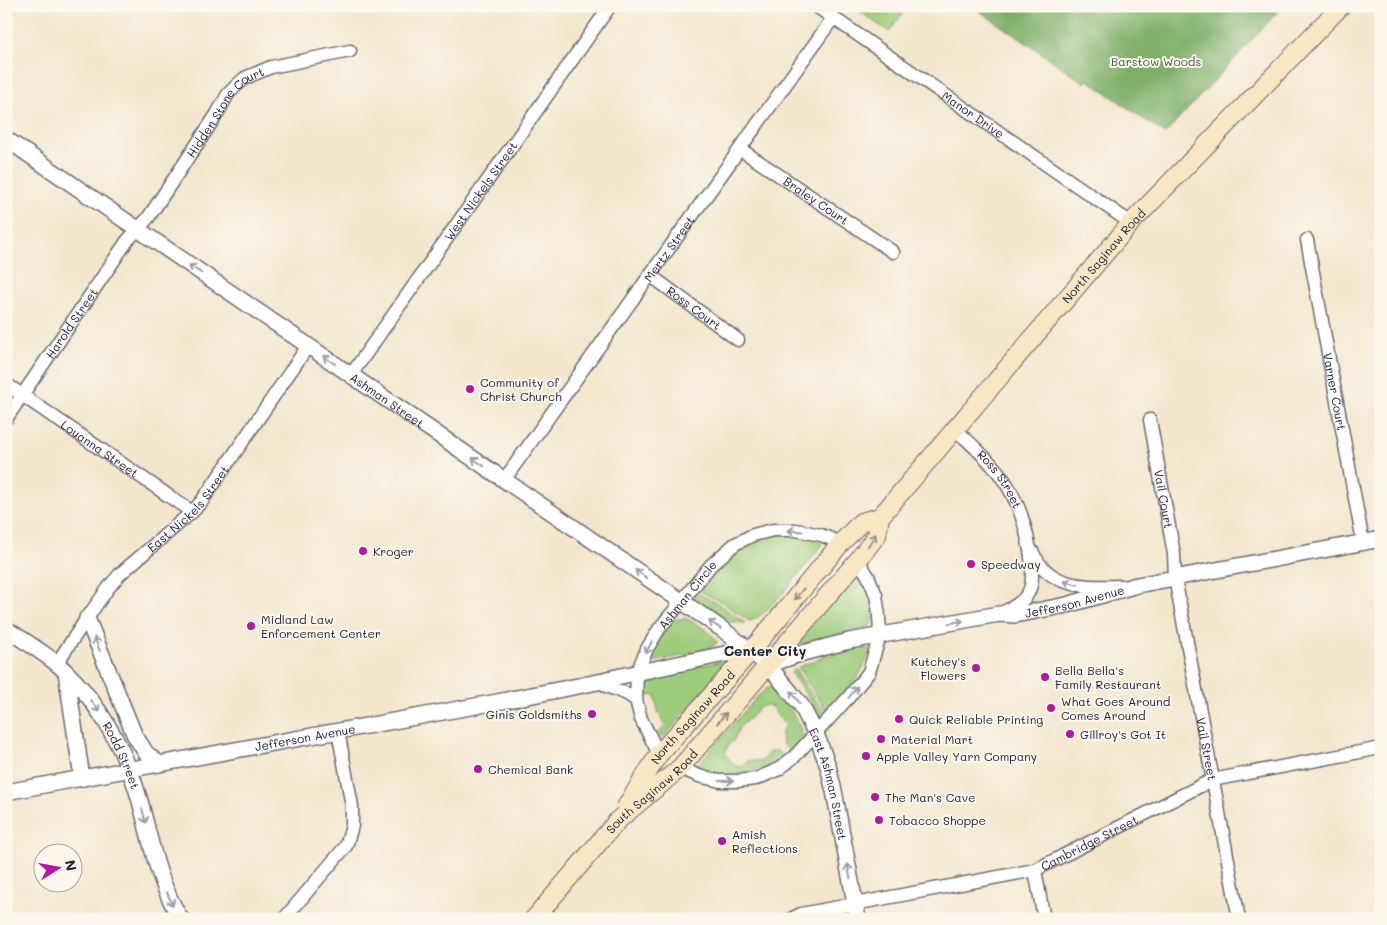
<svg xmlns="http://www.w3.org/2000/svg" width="1387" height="925" font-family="Mali,sans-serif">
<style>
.green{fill:#9dcc7b;stroke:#60775b}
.forest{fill:#7eb06b;stroke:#506953}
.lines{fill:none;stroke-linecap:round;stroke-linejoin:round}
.minor-casing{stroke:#6b676e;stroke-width:15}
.tertiary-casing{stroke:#6b676e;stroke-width:18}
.secondary-casing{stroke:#6b676e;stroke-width:20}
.minor{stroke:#fff;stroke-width:12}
.tertiary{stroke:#fff;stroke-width:15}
.secondary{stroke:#f9e7c3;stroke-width:18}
.oneway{stroke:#9c9ca7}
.oneway2{stroke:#988e86}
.poi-dot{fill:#b5179e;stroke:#fbf7ec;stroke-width:2}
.labels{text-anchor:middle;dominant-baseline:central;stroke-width:4;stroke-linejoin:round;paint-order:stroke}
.park-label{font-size:12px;fill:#47554e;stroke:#fbf7ec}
.street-label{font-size:12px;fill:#22223b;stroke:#fbf7ec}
.poi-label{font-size:12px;fill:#22223b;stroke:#fbf7ec;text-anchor:start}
.neighbourhood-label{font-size:14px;font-weight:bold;fill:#22223b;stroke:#fbf7ec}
</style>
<rect width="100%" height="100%" fill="#fbf7ec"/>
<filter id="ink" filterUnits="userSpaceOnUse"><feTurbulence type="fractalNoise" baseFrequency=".02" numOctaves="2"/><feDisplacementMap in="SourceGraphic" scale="10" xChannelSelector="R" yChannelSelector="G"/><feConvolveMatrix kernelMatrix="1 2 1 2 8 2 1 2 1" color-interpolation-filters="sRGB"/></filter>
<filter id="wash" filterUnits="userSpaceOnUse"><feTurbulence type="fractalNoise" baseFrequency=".0096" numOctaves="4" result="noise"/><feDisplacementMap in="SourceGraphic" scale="20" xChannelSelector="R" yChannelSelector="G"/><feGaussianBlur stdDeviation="1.12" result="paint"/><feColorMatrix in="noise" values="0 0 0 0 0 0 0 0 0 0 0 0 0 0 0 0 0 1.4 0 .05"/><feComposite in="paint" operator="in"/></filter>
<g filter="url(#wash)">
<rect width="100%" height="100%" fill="#f3e6cc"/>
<!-- green -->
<g class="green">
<polygon points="852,6 908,6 889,32"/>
<path d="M776 535C788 535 814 534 822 544L821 547C810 560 764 621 749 621L720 601 698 590C711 576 724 557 741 547 752 541 764 538 776 535Z"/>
<polygon points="858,572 861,574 870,592 874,617 871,625 865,629 824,637 802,645 798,642"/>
<polygon points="697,593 717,603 745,623 730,622 696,599 694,597 695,594"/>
<path d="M684 618C693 621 714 633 717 642L713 647 706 651 647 663 651 652 672 620Z"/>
<path d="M863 648H868L870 649C865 674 844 693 828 711L825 709 799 669V667L825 656Z"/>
<path d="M723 661 727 664 726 666 662 739 658 733 665 727 658 711 655 695 649 696 644 693C643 683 647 679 654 674Z"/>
<polygon points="795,669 824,713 823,716 819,716 806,694 792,675 792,671"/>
<path d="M769 687H772C782 696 804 727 803 740L793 749 787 748 782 744 781 733 786 725 778 717 773 708 768 705 759 707 753 715 744 723 739 728 734 740 728 746 725 754 734 765 740 767 747 761H762L769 752 776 750 781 754V760C754 773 726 781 697 768V765L758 696Z"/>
</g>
<!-- forest -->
<polygon class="forest" points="972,6 1283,6 1165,134 1088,80 1085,83"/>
</g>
<g filter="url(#ink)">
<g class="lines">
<defs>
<g id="minor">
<path id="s1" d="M816 6 1131 223"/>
<path id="s2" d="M740 149 893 252"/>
<path id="s3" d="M1307 240 1363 542"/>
<path id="s4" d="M650 275 738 340"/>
<path id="s5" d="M351 375 610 6"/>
<path id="s6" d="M6 384 192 512"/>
<path id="s7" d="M6 419 127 241 148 218 217 114 228 94 236 86 245 78 271 67 350 51"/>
<path id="s8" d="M1150 420 1174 554 1175 578 1239 919"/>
<path id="s9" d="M955 429C971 444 988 458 1001 476 1007 484 1012 493 1016 502 1025 522 1040 576 1027 595 1020 605 1009 609 999 614"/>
<path id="s10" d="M504 480 833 18"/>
<path d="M1032 551C1049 589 1086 587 1122 586"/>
<path id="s11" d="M57 663 87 618 109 587 120 574 192 512 202 501 308 346"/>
<polyline points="603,681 606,686 627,694 636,700"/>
<path id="s12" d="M659 754 641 719 636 700 637 672 647 649 659 629 711 565 735 544 753 535 773 530H796L821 535 841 543"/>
<polyline points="680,768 699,776 720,781 737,781 756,779 779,769 795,756 848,698 869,672 880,635 879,616 876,595 868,576 858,560"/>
<polyline points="1035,870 1044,919"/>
<polyline points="284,919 346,846 352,826 352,806 338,731"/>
<path id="s13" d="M791 919 801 914 1035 870 1212 780 1381 748"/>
</g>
<g id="tertiary">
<path id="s14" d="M6 139 722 629 768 665 801 705 816 734 828 766 834 791 858 919"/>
<polyline points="87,618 134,734 146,753 159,764"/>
<path id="s15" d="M6 629C23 640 41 651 56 663 97 697 126 751 140 801 151 842 158 883 181 919"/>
<path id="s16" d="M768 665 803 653 849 641 999 614 1015 615 1067 605 1137 585 1381 539"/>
<polyline points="66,672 82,778"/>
<path id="s17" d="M6 792 492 703 603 681 607 679 725 654 751 651"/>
</g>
<g id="secondary">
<path id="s18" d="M627 805 659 754 751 651 841 543 861 522 880 517"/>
<path id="s19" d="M534 919 618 820 680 768 858 560 877 535 880 517 1131 223 1341 6"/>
</g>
</defs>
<!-- minor casing -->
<use href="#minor" class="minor-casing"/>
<!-- tertiary casing -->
<use href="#tertiary" class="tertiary-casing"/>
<!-- secondary casing -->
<use href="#secondary" class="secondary-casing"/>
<!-- minor -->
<use href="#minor" class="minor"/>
<!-- tertiary -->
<use href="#tertiary" class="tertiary"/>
<!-- secondary -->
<use href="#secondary" class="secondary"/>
</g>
<!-- one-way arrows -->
<defs><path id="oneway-shaft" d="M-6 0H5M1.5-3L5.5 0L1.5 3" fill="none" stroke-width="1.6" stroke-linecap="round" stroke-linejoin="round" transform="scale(1.25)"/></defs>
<g class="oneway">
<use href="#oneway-shaft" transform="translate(195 269) rotate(-146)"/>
<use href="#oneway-shaft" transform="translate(329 360) rotate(-146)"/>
<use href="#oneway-shaft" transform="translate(478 462) rotate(-146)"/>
<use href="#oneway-shaft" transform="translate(795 531) rotate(-176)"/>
<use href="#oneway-shaft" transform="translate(641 574) rotate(-145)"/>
<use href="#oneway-shaft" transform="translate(1071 583) rotate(-167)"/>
<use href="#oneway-shaft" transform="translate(956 622) rotate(-10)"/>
<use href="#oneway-shaft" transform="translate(715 625) rotate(-146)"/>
<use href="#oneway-shaft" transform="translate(97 644) rotate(-112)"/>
<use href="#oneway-shaft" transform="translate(649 647) rotate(117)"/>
<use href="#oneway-shaft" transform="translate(853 692) rotate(-53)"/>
<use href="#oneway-shaft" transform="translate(795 697) rotate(-128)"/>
<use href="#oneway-shaft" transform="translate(95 706) rotate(53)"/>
<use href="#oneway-shaft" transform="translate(726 781) rotate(1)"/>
<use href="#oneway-shaft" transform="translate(144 816) rotate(76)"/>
<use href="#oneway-shaft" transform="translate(849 871) rotate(-100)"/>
<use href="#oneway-shaft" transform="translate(170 899) rotate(65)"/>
</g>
<g class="oneway2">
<use href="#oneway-shaft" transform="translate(872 540) rotate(-57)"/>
<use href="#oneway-shaft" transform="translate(799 594) rotate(130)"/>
<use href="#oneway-shaft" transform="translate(722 718) rotate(-50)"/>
</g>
</g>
<!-- markers -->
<g class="poi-dot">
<circle cx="470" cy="389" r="5"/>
<circle cx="363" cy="551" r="5"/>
<circle cx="971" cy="564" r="5"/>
<circle cx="251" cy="626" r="5"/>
<circle cx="976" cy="668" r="5"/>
<circle cx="1045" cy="677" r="5"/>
<circle cx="1051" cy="708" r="5"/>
<circle cx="592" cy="714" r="5"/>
<circle cx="899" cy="719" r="5"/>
<circle cx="1070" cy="734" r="5"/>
<circle cx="881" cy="739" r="5"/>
<circle cx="866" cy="756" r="5"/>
<circle cx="478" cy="769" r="5"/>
<circle cx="875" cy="797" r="5"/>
<circle cx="879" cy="820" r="5"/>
<circle cx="722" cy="841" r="5"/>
</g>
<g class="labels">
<!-- park labels -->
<g class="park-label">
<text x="1156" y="61">Barstow Woods</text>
</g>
<!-- street labels -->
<g class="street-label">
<text stroke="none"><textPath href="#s7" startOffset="379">Hidden Stone Court</textPath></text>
<text stroke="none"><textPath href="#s1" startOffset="191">Manor Drive</textPath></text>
<text stroke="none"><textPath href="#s5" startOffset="225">West Nickels Street</textPath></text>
<text stroke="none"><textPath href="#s2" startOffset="92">Braley Court</textPath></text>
<text stroke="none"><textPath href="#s10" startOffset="284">Mertz Street</textPath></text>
<text stroke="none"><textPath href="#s19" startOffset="878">North Saginaw Road</textPath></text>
<text stroke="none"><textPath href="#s4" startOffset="55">Ross Court</textPath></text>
<text stroke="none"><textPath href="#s7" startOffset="116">Harold Street</textPath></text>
<text stroke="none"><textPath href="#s3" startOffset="154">Varner Court</textPath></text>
<text stroke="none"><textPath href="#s14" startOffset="462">Ashman Street</textPath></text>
<text stroke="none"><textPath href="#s6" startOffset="114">Louanna Street</textPath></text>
<text stroke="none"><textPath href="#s9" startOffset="68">Ross Street</textPath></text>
<text stroke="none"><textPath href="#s8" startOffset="80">Vail Court</textPath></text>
<text stroke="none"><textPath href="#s11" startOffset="204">East Nickels Street</textPath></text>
<text stroke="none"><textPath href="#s12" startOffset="180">Ashman Circle</textPath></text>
<text stroke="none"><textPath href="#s16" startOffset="314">Jefferson Avenue</textPath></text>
<text stroke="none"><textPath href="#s18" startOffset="110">North Saginaw Road</textPath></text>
<text stroke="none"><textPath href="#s17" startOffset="304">Jefferson Avenue</textPath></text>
<text stroke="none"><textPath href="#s8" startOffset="334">Vail Street</textPath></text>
<text stroke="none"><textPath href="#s15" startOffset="175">Rodd Street</textPath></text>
<text stroke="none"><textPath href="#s14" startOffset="1062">East Ashman Street</textPath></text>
<text stroke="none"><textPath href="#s19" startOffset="174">South Saginaw Road</textPath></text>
<text stroke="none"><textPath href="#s13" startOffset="310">Cambridge Street</textPath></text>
</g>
<!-- poi labels -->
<g class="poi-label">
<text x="480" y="382">Community of<tspan x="480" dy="14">Christ Church</tspan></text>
<text x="373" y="551">Kroger</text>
<text x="981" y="564">Speedway</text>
<text x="261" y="619">Midland Law<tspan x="261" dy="14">Enforcement Center</tspan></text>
<text x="966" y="661" text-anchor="end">Kutchey's<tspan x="966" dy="14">Flowers</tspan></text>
<text x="1055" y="670">Bella Bella's<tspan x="1055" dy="14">Family Restaurant</tspan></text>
<text x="1061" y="701">What Goes Around<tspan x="1061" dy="14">Comes Around</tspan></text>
<text x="582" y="714" text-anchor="end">Ginis Goldsmiths</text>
<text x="909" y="719">Quick Reliable Printing</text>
<text x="1080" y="734">Gillroy's Got It</text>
<text x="891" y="739">Material Mart</text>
<text x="876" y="756">Apple Valley Yarn Company</text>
<text x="488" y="769">Chemical Bank</text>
<text x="885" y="797">The Man's Cave</text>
<text x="889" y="820">Tobacco Shoppe</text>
<text x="732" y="834">Amish<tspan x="732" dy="14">Reflections</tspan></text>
</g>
<!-- neighbourhood labels -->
<g class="neighbourhood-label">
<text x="765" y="650">Center City</text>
</g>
</g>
<!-- margin -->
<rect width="1387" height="925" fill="none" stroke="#fbf7ec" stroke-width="25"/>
<!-- north arrow -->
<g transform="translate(58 868) rotate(79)"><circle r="24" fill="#fbf7ec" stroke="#a4a2a5"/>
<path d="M0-4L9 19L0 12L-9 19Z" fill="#b5179e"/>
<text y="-8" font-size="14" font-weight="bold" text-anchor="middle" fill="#22223b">N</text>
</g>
</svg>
